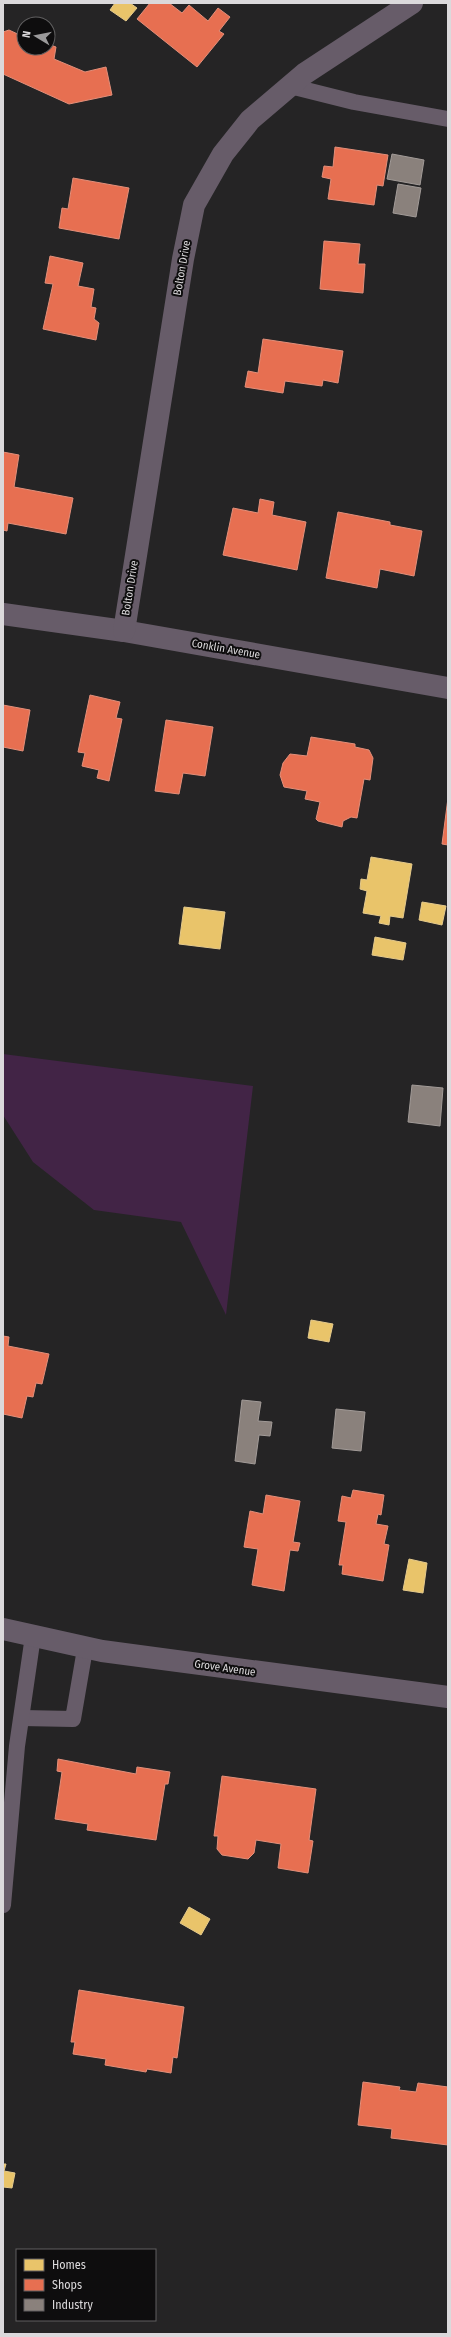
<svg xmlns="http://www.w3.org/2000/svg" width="451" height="2337" font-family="'Fira Sans Condensed',sans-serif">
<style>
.green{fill:#422446}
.homes{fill:#e9c46a;stroke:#e5ca8c}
.shops{fill:#e76f51;stroke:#e38f7a}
.industry{fill:#8a817c;stroke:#a29b98}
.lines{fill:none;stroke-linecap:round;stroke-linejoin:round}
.service{stroke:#675c69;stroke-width:16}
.minor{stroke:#675c69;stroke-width:22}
.labels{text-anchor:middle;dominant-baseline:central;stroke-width:4;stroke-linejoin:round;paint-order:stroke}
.street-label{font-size:11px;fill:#dbd9db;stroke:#0e0d0e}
</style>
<rect width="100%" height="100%" fill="#252425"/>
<!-- green -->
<polygon class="green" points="3,1054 253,1086 226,1315 181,1222 94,1210 33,1162 3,1115"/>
<!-- homes -->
<g class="homes">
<polygon points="115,3 130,3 137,8 126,21 110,10"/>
<polygon points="371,857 412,864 403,918 390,916 389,925 379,923 381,916 363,913 367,891 360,889 361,879 367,880"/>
<polygon points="422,902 446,906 442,925 419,920"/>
<polygon points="184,907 225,912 220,949 179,944"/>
<polygon points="375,937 406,943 403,960 372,955"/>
<polygon points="311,1320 333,1324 329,1342 308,1338"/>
<polygon points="409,1559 427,1563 423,1593 403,1590"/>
<polygon points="189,1907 210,1919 201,1935 180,1923"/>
<polygon points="3,2164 6,2164 4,2171 15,2173 12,2188 3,2187"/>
</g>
<!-- shops -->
<g class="shops">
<polygon points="150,3 169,3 182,13 189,5 208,21 218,8 230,17 219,31 224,34 197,67 137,19"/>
<polygon points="9,30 24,37 24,48 48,48 48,44 56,47 54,59 85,72 106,67 112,95 69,104 3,74 3,32"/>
<polygon points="335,147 388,155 383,186 377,185 374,205 328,199 331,179 322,177 324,166 333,167"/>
<polygon points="73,178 129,188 119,239 59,228 62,208 68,209"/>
<polygon points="324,241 360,244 358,264 365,264 363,293 320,289"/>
<polygon points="50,256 83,263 78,286 94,289 91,307 96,308 94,319 99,323 96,340 43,329 53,284 45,283"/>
<polygon points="263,339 343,351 338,383 323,380 322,386 285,381 283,393 245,387 248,371 258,373"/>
<polygon points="3,452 19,455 14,487 73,498 66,534 8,523 7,531 3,530"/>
<polygon points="260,499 274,502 272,515 306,522 297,570 223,555 233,508 258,513"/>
<polygon points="338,512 390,522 390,525 422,531 414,576 380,569 377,588 326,578"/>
<polygon points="90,695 120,702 116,718 122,719 109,781 97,778 99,770 82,766 85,753 78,752"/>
<polygon points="3,705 30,710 23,751 3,747 3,750"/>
<polygon points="166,720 213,727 205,776 183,773 179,794 155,791"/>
<polygon points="311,737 355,744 355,747 369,750 373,758 370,780 364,779 357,818 351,817 343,821 342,827 318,821 316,819 320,802 305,799 307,791 284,787 280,775 283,763 290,754 307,756"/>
<polygon points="448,798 448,845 442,844"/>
<polygon points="3,1336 9,1337 8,1346 49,1354 42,1384 36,1383 33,1397 27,1396 22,1418 3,1414"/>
<polygon points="353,1490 384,1495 381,1515 378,1514 376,1524 388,1526 384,1544 389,1545 383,1581 342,1574 343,1565 339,1565 346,1522 338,1521 342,1496 351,1498"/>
<polygon points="266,1495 300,1501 293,1542 300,1543 298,1551 290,1550 284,1591 252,1585 258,1549 244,1547 250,1511 263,1514"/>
<polygon points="58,1759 136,1774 137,1767 170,1772 168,1784 165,1784 156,1840 87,1830 88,1824 55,1819 62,1772 57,1771"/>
<polygon points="222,1776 316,1789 309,1840 313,1841 308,1873 278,1868 281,1844 256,1840 254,1853 248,1859 222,1855 217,1849 218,1836 214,1836"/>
<polygon points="79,1990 184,2007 177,2058 173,2057 171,2073 147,2069 146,2072 105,2065 106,2059 73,2054 75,2042 71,2042"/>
<polygon points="363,2082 400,2087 399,2090 416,2092 418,2083 448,2087 448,2145 391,2138 392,2129 358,2125"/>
</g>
<!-- industry -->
<g class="industry">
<polygon points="392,154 424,160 420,185 387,179"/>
<polygon points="398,184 421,188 416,217 393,213"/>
<polygon points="412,1085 443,1088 440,1126 408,1122"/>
<polygon points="242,1400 261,1402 258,1421 272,1422 270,1436 259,1435 255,1464 235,1461"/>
<polygon points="336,1409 365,1412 361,1451 332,1448"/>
</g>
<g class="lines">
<!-- service -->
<g class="service">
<polyline points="290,86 354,102 448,119"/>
<polyline points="22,1718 73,1719 85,1649"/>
<polyline points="3,1905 17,1746 33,1636"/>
</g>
<!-- minor -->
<g class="minor">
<polyline points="3,614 124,631 448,688"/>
<polyline points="124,631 183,259 194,205 223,154 250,120 304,74 412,3"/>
<polyline points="3,1629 102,1651 448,1697"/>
</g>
</g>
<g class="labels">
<!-- street labels -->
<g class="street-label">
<text transform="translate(182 268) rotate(-80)">Bolton Drive</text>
<text transform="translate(130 588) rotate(-81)">Bolton Drive</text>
<text transform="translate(226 649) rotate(10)">Conklin Avenue</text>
<text transform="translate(225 1668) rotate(8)">Grove Avenue</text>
</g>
</g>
<!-- border -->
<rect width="451" height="2337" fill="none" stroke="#dbd9db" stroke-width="8"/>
<!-- legend -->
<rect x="16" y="2249" width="140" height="72" fill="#0e0d0e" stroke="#605f60"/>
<rect x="24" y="2259" width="20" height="12" fill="#e9c46a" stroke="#605f60"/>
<text x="52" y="2269" font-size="12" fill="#dbd9db">Homes</text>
<rect x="24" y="2279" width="20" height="12" fill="#e76f51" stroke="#605f60"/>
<text x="52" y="2289" font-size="12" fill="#dbd9db">Shops</text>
<rect x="24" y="2299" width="20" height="12" fill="#8a817c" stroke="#605f60"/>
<text x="52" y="2309" font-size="12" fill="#dbd9db">Industry</text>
<!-- north arrow -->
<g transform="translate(36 36) rotate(280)"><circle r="19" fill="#0e0d0e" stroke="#605f60"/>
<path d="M0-3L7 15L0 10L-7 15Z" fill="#9b9a9b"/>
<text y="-6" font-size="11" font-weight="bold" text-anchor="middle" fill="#dbd9db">N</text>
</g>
</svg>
